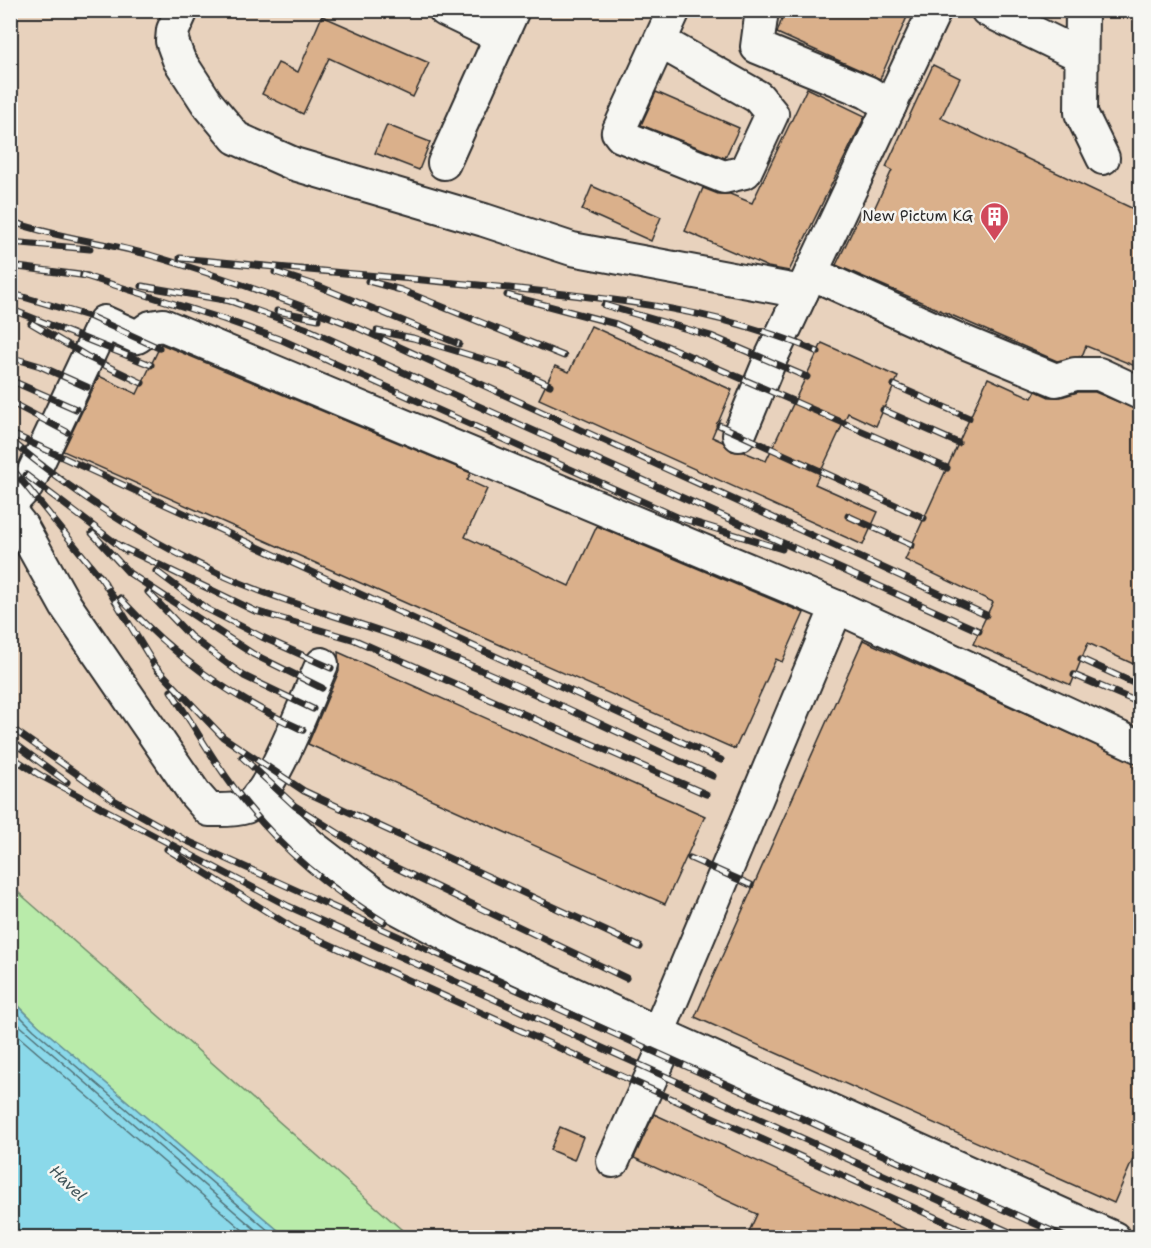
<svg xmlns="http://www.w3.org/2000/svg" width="1151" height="1248" font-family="'Shantell Sans',sans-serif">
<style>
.built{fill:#e8d2bd}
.green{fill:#b9ebaa;stroke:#728b6a;stroke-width:1.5}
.water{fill:#8bd9ea;stroke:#65939e;stroke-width:1.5}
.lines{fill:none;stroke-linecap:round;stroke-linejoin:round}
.shore{stroke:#517177;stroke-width:1.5}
.building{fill:#dab08b;stroke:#2b2b2b;stroke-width:1.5}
.minor-casing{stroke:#2b2b2b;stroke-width:36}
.minor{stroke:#f6f6f2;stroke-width:32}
.rail-casing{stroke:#2b2b2b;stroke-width:7}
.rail{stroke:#f6f6f2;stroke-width:4.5;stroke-dasharray:14;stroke-linecap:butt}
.labels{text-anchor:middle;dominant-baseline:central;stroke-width:5;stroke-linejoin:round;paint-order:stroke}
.poi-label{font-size:15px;fill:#2b2b2b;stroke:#f6f6f2;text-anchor:end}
.water-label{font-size:16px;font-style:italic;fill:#43565b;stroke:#f6f6f2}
</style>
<rect width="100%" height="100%" fill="#eee1d3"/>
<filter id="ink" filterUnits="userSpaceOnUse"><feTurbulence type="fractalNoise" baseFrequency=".0167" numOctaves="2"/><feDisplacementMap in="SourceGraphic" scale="12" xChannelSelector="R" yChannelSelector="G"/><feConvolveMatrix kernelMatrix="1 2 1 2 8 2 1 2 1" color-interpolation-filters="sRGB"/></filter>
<g filter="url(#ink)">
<!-- built -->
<polygon class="built" points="11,11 1140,11 1140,1237 410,1237 11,885"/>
<!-- green -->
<polygon class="green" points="10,885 410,1237 286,1237 38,1025 11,998"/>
<!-- water -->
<polygon class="water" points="10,998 38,1025 286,1237 11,1237"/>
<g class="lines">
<!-- shore -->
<g class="shore">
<polyline points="10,1006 34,1030 277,1238"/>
<polyline points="10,1017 265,1238"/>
<polyline points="10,1029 252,1238"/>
</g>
</g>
<!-- building -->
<g class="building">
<polygon points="785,10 910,10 880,79 777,33"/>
<polygon points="322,16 429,63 413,97 329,58 303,114 262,94 278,63 298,72"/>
<polygon points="933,65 960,78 941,118 1140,212 1140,368 1086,346 1082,356 1057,361 836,265 861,213 870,218 892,170 886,167"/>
<polygon points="807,88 865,116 789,271 768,267 685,231 703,188 718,194 730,194 752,203"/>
<polygon points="656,92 739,128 725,158 641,125"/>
<polygon points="387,125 430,142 419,170 375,153"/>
<polygon points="592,186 661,217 651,241 582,210"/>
<polygon points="591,326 732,390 712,437 723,442 732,451 744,452 766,461 822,343 898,377 876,426 848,413 815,484 878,512 863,545 539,399 555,366 569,372"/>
<polygon points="161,344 471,473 467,480 487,489 465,537 569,586 597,526 804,613 782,662 776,659 735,749 63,451 99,376 137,394"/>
<polygon points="988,378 1032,398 1036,391 1049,397 1061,397 1078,392 1095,392 1140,411 1140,667 1088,643 1071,685 973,644 993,602 905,560"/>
<polygon points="863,640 1140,765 1140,1143 1114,1203 695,1017"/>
<polygon points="338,652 705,816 665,904 308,744 339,671"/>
<polygon points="654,1114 925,1238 746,1238 757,1214 634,1158"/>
<polygon points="560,1127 583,1137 574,1160 550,1150"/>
</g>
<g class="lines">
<defs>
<g id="minor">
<polyline points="182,10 173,30 172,41 179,60 207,103 236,138 294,164 484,220 572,249 802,292"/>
<polyline points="445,10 501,37"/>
<polyline points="762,10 757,47 867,92 890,106"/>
<polyline points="987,10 1080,55"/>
<polyline points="1082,10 1081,113 1103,158"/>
<polyline points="661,42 758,97 772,114 745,172 724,177 621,136 618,132 674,10"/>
<polyline points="444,163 513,10"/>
<polyline points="811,273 959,340 1056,380 1075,374 1099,374 1140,393"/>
<polyline points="739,435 770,360 935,10"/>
<polyline points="10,504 27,486 104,322 137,337 151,327 163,325 837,607 658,1033"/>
<path d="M10 512 22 527 66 606 195 794 209 810C221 810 234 811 246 807 272 796 309 692 322 664"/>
<polyline points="837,607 1140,747"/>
<polyline points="258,796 310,845 379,898 455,939 658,1033 1114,1238"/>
<polyline points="613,1161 669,1038"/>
</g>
</defs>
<!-- minor casing -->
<use href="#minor" class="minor-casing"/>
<!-- minor -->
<use href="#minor" class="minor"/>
<defs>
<g id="rail">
<path d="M10 221C57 238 106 242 153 256 222 276 289 301 356 327L986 615"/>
<polyline points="10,242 90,249"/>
<path d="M180 258C289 269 399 277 509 288 614 299 720 309 818 352"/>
<polyline points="10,266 88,276"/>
<polyline points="275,272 318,286 459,344"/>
<polyline points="82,275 223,319 282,340 677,517 782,549"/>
<polyline points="368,281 401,290 564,356"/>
<polyline points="142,286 236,302"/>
<polyline points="10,293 91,317 159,348"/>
<polyline points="507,295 616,324 947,468"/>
<polyline points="230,301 305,328 979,631"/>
<polyline points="604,305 711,336 807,377"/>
<polyline points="10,309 151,365"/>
<polyline points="277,311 318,319"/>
<polyline points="31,323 88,357 142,383"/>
<polyline points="377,331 413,338 516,369"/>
<polyline points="10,357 40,366 87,387"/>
<polyline points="509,366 550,385"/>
<polyline points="10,380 76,409"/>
<polyline points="894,385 969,418"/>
<polyline points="10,402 67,432"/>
<polyline points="883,410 958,443"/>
<polyline points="719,425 924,518"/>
<polyline points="12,434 721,760"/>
<path d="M10 440C90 506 176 561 274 596 327 615 381 629 433 650 528 688 620 734 713 776"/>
<polyline points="10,466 105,583"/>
<polyline points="26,475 126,551"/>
<polyline points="848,516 912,545"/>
<polyline points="92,533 129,573 253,654 322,688"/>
<polyline points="120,546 255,611 355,640 706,794"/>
<polyline points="156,571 207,609 262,637 331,668"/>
<polyline points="100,576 158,671"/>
<polyline points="148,592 190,636 244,676 313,709"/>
<path d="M120 598C174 657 230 697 303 730"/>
<polyline points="1081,659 1140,686"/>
<polyline points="154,665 223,737 304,791 640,947"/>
<polyline points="1074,675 1140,703"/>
<path d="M171 691C196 729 219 771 248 806 285 852 333 891 384 922"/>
<polyline points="10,727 114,800 185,840 1067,1238"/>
<polyline points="10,740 67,782"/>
<polyline points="10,756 43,777 288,906 1023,1238"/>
<polyline points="242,757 295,806 382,861 626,978"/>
<polyline points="167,849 293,928 981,1238"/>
<polyline points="690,858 751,885"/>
</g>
</defs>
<!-- rail casing -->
<use href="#rail" class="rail-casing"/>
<!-- rail -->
<use href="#rail" class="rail"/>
</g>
</g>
<!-- icons -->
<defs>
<symbol id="building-pin" viewBox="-11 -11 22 30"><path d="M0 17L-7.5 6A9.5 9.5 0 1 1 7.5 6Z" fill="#d1495b" stroke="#f6f6f2"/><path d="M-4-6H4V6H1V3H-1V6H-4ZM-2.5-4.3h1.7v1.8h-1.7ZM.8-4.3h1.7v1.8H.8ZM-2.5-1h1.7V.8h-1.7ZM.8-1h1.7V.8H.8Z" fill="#fff"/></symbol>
</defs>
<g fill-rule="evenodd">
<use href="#building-pin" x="978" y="200" width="33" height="45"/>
</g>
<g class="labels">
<!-- poi labels -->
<g class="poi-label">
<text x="973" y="216">New Pictum KG</text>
</g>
<!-- water labels -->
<g class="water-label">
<text transform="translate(68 1183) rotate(44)">Havel</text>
</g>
</g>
<!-- margin -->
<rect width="1151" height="1248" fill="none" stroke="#f6f6f2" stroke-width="36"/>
<rect x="18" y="18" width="1115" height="1212" fill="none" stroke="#2b2b2b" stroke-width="2" filter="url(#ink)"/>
</svg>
